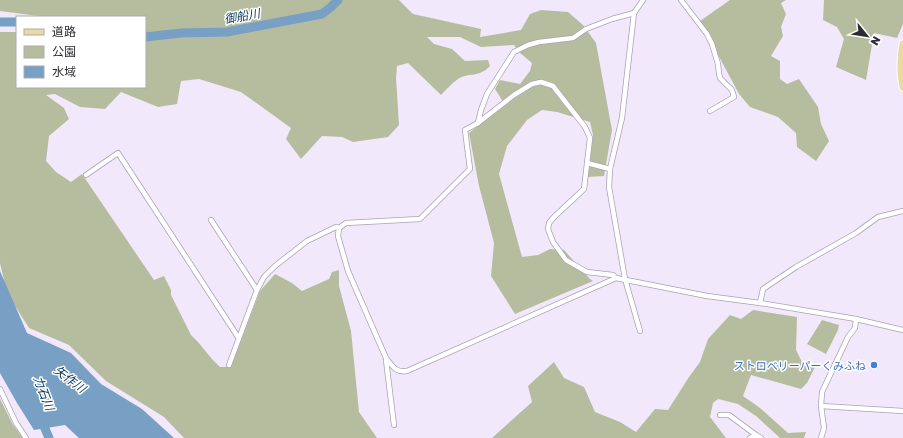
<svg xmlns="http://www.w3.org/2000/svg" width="903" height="438" font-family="'Golos Text','Noto Sans JP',sans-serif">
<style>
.green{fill:#b6bd9e}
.water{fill:#789fc4}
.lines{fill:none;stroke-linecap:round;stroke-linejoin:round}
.river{stroke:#789fc4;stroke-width:9}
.minor-casing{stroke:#aaa1b3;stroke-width:6}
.primary-casing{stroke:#fff;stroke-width:9}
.minor{stroke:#fff;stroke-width:4.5}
.primary{stroke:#ecd8a3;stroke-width:7}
.shop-dot{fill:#3f7fe0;stroke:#fff;stroke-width:1.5}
.labels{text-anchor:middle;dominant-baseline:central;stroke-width:3;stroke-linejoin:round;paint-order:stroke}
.shop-label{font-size:11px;fill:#366cbe;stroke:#fff;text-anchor:end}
.water-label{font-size:12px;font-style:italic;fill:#053458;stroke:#fff}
</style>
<rect width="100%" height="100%" fill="#f1e8fc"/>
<!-- green -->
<g class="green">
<path d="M0 0H399L413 14 481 29 480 37 521 30 530 14 541 10 568 12 583 25 596 43 612 130 604 176 588 177 593 135 590 122 557 112 542 110 527 120 507 146 499 174 522 257 538 255 550 249 564 250 590 279 593 281 515 314 491 276 494 243 479 186 469 133 505 105 495 89 500 80 520 84 530 71 532 63 520 53 514 45 481 47 460 37H427L434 44 452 49 465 61 488 60 490 66C479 78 469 72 458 79 452 83 446 90 441 95L408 63 397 66 396 78 399 125 388 137 353 142 342 137 322 136 301 159 286 139 291 128 241 92 199 79 181 81 177 104 158 107 121 92 105 109 80 107 55 94 46 95 64 108 69 119 49 136 46 161 56 172 71 182 82 174 154 280 164 276 171 290V295L191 335 198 342 212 359 220 367H231L260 291 275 274 292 283 302 291 329 279 332 272 339 270V286L351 331 359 412 377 438H184L164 417 106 381 69 345 29 328 7 293 0 263V32H17V87H145V17H46L0 11Z"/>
<polygon points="730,0 786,0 781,3 786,14 781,27 783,36 771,56 780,61 780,79 787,84 799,79 818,107 821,124 829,141 816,161 797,147 796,133 778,117 750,107 739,94 700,21"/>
<polygon points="824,0 903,0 903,24 897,38 874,33 866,80 836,67 844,39 837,27 823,20"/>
<polygon points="753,310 797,317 796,350 802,362 815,367 807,383 801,389 751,375 743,396 760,408 788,433 806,432 804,438 780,438 756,416 738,404 718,399 713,403 710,417 726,438 492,438 532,402 528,386 554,362 564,378 584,387 595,412 620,422 636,432 655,409 668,410 689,377 700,362 708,339 730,315 741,319"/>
<polygon points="822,320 839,325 838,330 826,354 807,344"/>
<polygon points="0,399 13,425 23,438 0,438"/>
</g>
<!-- water -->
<polygon class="water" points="0,271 27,333 71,353 101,384 142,409 174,438 79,438 65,425 34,430 17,403 0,373"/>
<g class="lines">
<!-- river -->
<g class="river">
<polyline points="0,22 17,22"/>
<polyline points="145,37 181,33 227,32 322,14 331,7 338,0"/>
<polyline points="40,417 49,438"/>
</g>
<defs>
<g id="minor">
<polyline points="681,0 707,34 712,44 718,64 719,73 720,78 732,90 734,97 710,111"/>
<polyline points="478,123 481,110 487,94 514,52 528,45 539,42 573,38 586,29 612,19 634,13"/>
<polyline points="587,163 610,169"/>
<polyline points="86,175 118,153 238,337"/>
<polyline points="211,220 257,290"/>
<path d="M616 278 613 275 587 272 566 260 553 242 548 229 549 223 554 217 584 189 590 138 585 127 553 86 541 82 532 84 514 95 478 123 465 130 470 169 420 219 346 223 339 228 338 236 348 271 386 358C392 366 396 373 407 371L616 278 707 296 760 303 856 319 903 330"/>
<polyline points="760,303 763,289 796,267 856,233 878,217 903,211"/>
<polyline points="640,331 625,279 609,187 610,169 622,118 634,13 643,0"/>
<polyline points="386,360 394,425"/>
<polyline points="229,365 257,290 264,277 275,266 307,241 336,227 339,228"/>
<polyline points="0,389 16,423 26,438"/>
<polyline points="821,406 903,411"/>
<polyline points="720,415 729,415 756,435"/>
<polyline points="750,438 756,435 761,438"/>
<polyline points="821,438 824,428 821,406 822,392 848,337 855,328 856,319"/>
</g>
<path id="primary" d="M903 44C900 59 900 72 903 87"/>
</defs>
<!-- minor casing -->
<use href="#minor" class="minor-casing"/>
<!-- primary casing -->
<use href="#primary" class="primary-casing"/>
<!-- minor -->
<use href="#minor" class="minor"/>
<!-- primary -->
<use href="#primary" class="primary"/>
</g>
<!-- markers -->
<circle class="shop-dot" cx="874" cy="365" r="4"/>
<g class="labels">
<!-- shop labels -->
<g class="shop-label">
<text x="866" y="365">ストロベリーパーくみふね</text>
</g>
<!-- water labels -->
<g class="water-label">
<text transform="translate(242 16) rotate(-10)">御船川</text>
<text transform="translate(70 379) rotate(37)">矢作川</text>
<text transform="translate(44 393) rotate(69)">力石川</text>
</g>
</g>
<!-- legend -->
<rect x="16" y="16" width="130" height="72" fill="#ffffff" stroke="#abaaad"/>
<rect x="24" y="29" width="20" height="6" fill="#ecd8a3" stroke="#abaaad"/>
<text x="52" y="36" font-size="12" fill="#2e2a32">道路</text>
<rect x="24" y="46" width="20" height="12" fill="#b6bd9e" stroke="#abaaad"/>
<text x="52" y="56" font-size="12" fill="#2e2a32">公園</text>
<rect x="24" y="66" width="20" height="12" fill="#789fc4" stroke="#abaaad"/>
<text x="52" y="76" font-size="12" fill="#2e2a32">水域</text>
<!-- north arrow -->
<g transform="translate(867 36) rotate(120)" stroke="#ffffff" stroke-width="3" paint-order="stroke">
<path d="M0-3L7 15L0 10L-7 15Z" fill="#2e2a32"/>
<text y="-6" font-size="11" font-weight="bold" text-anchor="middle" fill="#2e2a32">N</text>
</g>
</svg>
